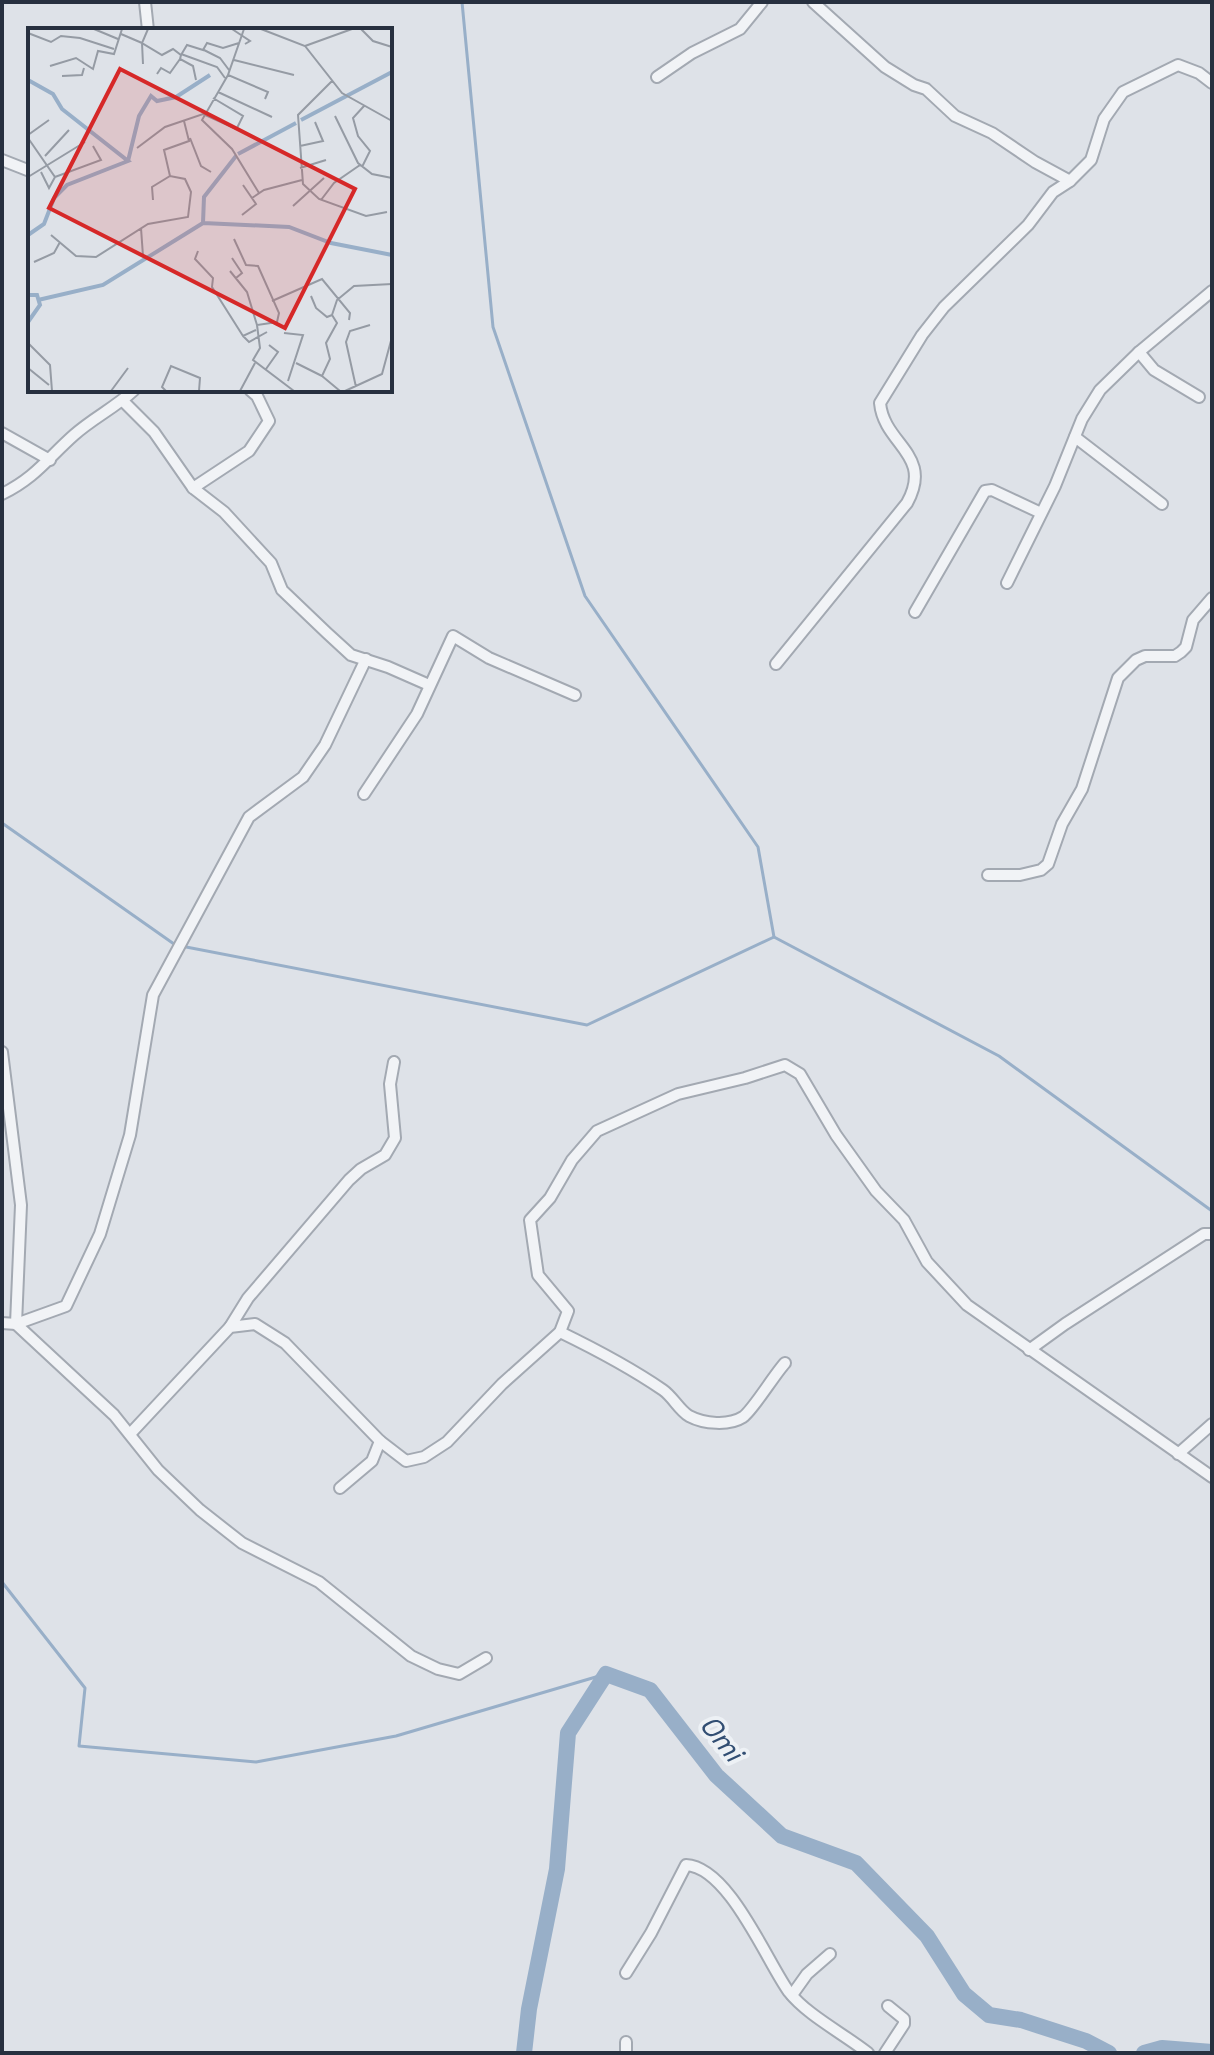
<svg xmlns="http://www.w3.org/2000/svg" width="1214" height="2055" font-family="'Space Grotesk',sans-serif">
<style>
.lines{fill:none;stroke-linecap:round;stroke-linejoin:round}
.stream{stroke:#98afc8;stroke-width:3}
.river{stroke:#98afc8;stroke-width:16}
.minor-casing{stroke:#a3a9b2;stroke-width:14}
.minor{stroke:#f1f3f6;stroke-width:10}
.labels{text-anchor:middle;dominant-baseline:central;stroke-width:8;stroke-linejoin:round;paint-order:stroke}
.water-label{font-size:28px;font-style:italic;fill:#314e73;stroke:#edf1f5}
.inset-river{fill:none;stroke:#98afc8;stroke-width:4}
.inset-road{fill:none;stroke:#959ba4;stroke-width:2}
.view{fill:#d62828;fill-opacity:0.15;stroke:#d62828;stroke-width:4}
.inset-edge{fill:none;stroke:#27303f;stroke-width:4}
</style>
<rect width="100%" height="100%" fill="#dee2e8"/>
<g class="lines">
<!-- stream -->
<g class="stream">
<polyline points="462,2 493,327 585,596 758,847 774,937"/>
<polyline points="2,823 174,944"/>
<polyline points="181,946 587,1025 774,937 999,1056 1212,1211"/>
<polyline points="2,1582 85,1688 79,1746 256,1762 396,1736 606,1674"/>
</g>
<!-- river -->
<g class="river">
<polyline points="524,2053 529,2009 557,1869 568,1733 606,1674 650,1690 716,1775 782,1836 856,1863 927,1936 964,1994 989,2015 1021,2020 1086,2041 1109,2053"/>
<polyline points="1144,2053 1162,2048 1212,2052"/>
</g>
<defs>
<g id="minor">
<polyline points="145,2 148,30"/>
<polyline points="813,2 885,67 914,85 926,89 955,116 992,133 1035,162 1070,181"/>
<polyline points="657,77 692,53 740,29 762,2"/>
<polyline points="2,160 30,171"/>
<polyline points="1139,352 1154,370 1199,397"/>
<polyline points="123,401 154,432 193,488 224,512 271,563 282,590 327,633 351,655 388,667 429,685"/>
<polyline points="2,433 50,460"/>
<polyline points="1075,437 1162,504"/>
<polyline points="193,488 249,451 269,421 257,396 250,390"/>
<path d="M2 494C35 478 48 458 74 435 93 418 116 407 134 390"/>
<polyline points="1007,583 1055,486 1082,419 1100,390 1139,352 1212,291"/>
<polyline points="915,612 985,491 992,490 1041,513"/>
<path d="M776 664 907 503C934 454 884 445 880 403L922 335 944 307 1028 225 1053 192 1070 181 1091 160 1104 119 1123 92 1178 65 1199 73 1212 83"/>
<polyline points="364,794 417,714 453,636 489,658 575,695"/>
<polyline points="988,875 1020,875 1041,870 1048,864 1062,824 1082,789 1118,678 1136,660 1145,656 1175,656 1181,652 1186,647 1193,620 1212,598"/>
<polyline points="2,1052 21,1205 16,1324 114,1415 158,1470 200,1510 242,1543 319,1582 411,1656 438,1669 459,1674 486,1658"/>
<polyline points="2,1323 16,1324 66,1306 100,1234 130,1135 153,995 249,817 303,777 325,745 366,659"/>
<polyline points="230,1327 248,1298 349,1180 361,1169 385,1155 395,1138 390,1084 394,1062"/>
<path d="M560 1332C595 1349 631 1368 663 1390 673 1397 679 1410 689 1416 704 1424 729 1426 743 1417 753 1410 774 1375 785 1363"/>
<polyline points="1029,1350 1065,1324 1204,1234 1210,1234"/>
<polyline points="130,1434 230,1327 255,1324 285,1343 380,1441 406,1461 424,1457 447,1442 502,1384 560,1332 568,1311 538,1275 530,1220 550,1198 572,1160 597,1131 678,1094 745,1078 785,1065 800,1074 836,1135 876,1191 904,1220 927,1262 967,1305 1212,1477"/>
<polyline points="1178,1454 1212,1424"/>
<polyline points="340,1488 372,1461 380,1441"/>
<path d="M626 1973 651 1933 686 1865C729 1867 767 1962 789 1992 807 2015 844 2034 868 2053"/>
<polyline points="792,1995 807,1974 830,1954"/>
<polyline points="626,2042 626,2053"/>
<polyline points="885,2053 904,2024 904,2019 888,2006"/>
</g>
</defs>
<!-- minor casing -->
<use href="#minor" class="minor-casing"/>
<!-- minor -->
<use href="#minor" class="minor"/>
</g>
<g class="labels">
<!-- water labels -->
<g class="water-label">
<text transform="translate(722 1738) rotate(51)">Omi</text>
</g>
</g>
<!-- overview -->
<g transform="translate(28 28)">
<rect width="364" height="364" fill="#dee2e8"/>
<path class="inset-river" d="M0 52 25 66 34 81 100 133 39 157 26 170 16 196 0 207M273 92 364 44M210 126 268 95M100 133 111 88 123 68 129 73 148 69 182 47M175 195 261 199 303 215 364 227M0 267H9L12 277 0 294M10 272 75 257 175 195 176 169 208 128"/>
<path class="inset-road" d="M66 1 90 11M120 1 114 15 134 27 145 21 153 27 159 17 175 22 179 15 195 20 211 15M204 1 222 13 217 16M216 1 200 47 240 64 237 71M233 1 277 18 314 65 364 93M333 1 345 13 364 19M0 5 23 14 33 8 52 10 86 21M93 6 114 15 115 36M277 18 324 1M176 22 192 30 201 42M153 26 189 39 197 50M153 27 152 31 165 38 168 52M206 32 266 47M22 38 48 30 65 41 70 23 86 26 94 1M129 46 133 40 142 45 152 31M200 47 174 92 204 121 231 165M34 48 54 47 56 40M304 53 270 87 275 156 291 171 338 188 359 184M190 64 244 89M185 70 215 88 209 100M307 88 330 135 344 146 364 150M0 107 21 92M0 110 27 149 73 132 65 118M162 110 173 138 183 144M272 118 295 113 287 94M109 120 137 99 175 86 213 103M17 128 41 102M334 139 342 123 330 108 325 90 336 78M272 140 298 132M13 144 21 160 27 149M142 148 136 122 161 113 156 93M0 149 57 114M224 170 236 162 274 152M293 172 306 155 332 137M265 178 296 150M214 187 228 176 215 157M113 200 115 228M23 207 48 228 68 229 120 196 160 189 163 164 157 151 142 148 124 159 125 172M206 211 218 237 230 238 251 285 249 294 229 297 232 320 225 332 266 363M170 223 167 231 185 250 184 259 215 308 228 302M204 230 214 245 208 250M6 234 26 225 32 214M202 243 219 264 229 297M283 268 288 280 299 289 304 287 309 295 298 315 302 331 294 348 312 363M244 273 294 251 322 285 321 292M304 287 309 272 326 258 364 256M256 305 275 307 260 353M215 308 221 314 239 304M1 316 22 337 24 363M268 335 294 348M0 340 21 357M238 341 250 324 241 317M328 359 318 314 322 303 342 297M83 363 100 340M138 363 134 359 143 338 172 350 171 363M212 363 227 335M317 363 354 346 364 309"/>
<path class="view" d="M92 41 327 161 257 300 21 180Z"/>
<rect width="364" height="364" class="inset-edge"/>
</g>
<!-- border -->
<rect width="1214" height="2055" fill="none" stroke="#27303f" stroke-width="8"/>
</svg>
